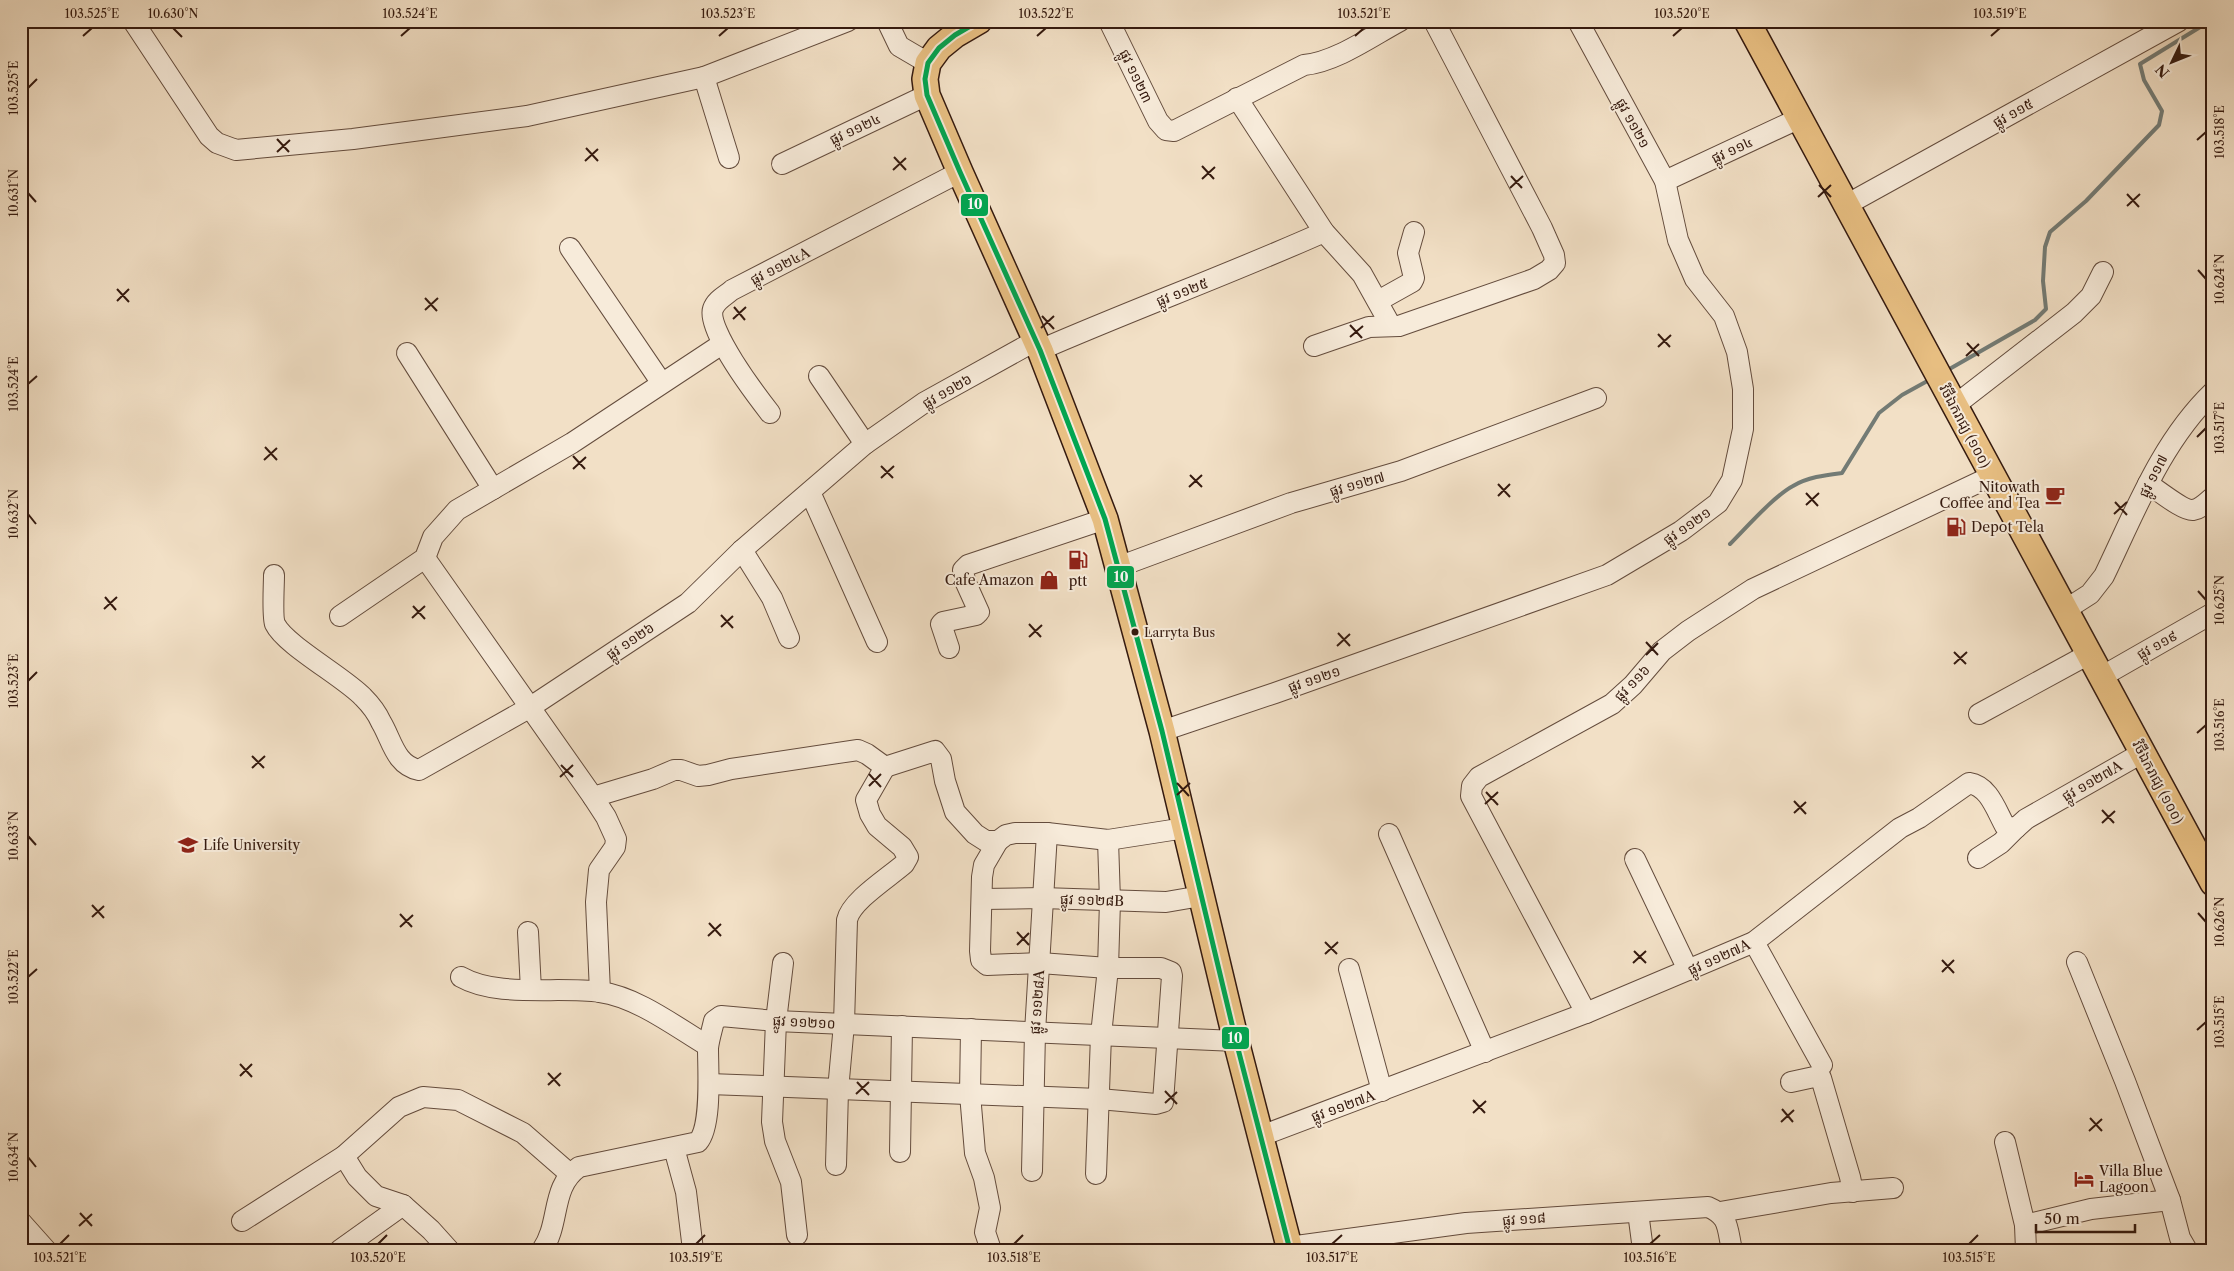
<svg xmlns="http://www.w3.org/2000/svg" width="2234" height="1271" font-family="'Libre Caslon Text','Noto Sans Khmer',serif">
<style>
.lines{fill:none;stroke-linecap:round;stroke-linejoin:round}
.stream{stroke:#737b75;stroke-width:4}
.minor-casing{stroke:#644c3d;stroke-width:22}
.major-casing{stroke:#351a0f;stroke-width:28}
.minor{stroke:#f7ebda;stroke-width:20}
.major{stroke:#e9c083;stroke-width:25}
.bus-1-casing{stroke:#f7ebda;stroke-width:9}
.bus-1{stroke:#00a651;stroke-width:5}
.ticks{fill:none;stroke:#351a0f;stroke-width:2}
.bus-dot{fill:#351a0f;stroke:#f7ebda;stroke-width:2}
.labels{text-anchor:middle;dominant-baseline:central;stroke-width:4;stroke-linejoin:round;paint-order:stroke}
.bus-label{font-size:13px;fill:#351a0f;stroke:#f7ebda;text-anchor:start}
.street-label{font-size:14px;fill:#351a0f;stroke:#f7ebda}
.poi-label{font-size:14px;fill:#351a0f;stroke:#f7ebda;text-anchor:start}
.line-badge{stroke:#f7ebda;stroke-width:2}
.badge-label{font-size:14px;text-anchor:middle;font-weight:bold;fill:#fff}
.neatline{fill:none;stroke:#351a0f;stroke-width:2}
.ticks-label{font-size:12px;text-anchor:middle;fill:#351a0f}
</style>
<rect width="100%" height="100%" fill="#f2e0c6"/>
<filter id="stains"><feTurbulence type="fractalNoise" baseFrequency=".004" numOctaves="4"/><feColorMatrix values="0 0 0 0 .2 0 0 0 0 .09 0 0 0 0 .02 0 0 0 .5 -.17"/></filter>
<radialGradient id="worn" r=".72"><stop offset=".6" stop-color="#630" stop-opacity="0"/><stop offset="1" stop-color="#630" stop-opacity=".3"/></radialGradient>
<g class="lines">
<!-- stream -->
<g class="stream">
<polyline points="1946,371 2035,320 2046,309 2043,281 2045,247 2050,232 2086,201 2159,125 2162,111 2144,80 2140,64 2210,21"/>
<path d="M1730 544C1746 528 1774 496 1793 486 1808 477 1826 475 1842 473L1879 413 1902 395 1931 379"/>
</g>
<defs>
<g id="minor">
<polyline points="133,21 209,136 217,143 236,150 353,139 527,116 704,77 848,21"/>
<polyline points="887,21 899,46 928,63"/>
<path d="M1109 21 1158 121 1166 130 1174 131 1304 65C1336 62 1372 36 1400 21"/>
<polyline points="704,77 729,158"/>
<polyline points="1237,98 1324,232 1362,274 1391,326"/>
<polyline points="782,164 927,95"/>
<polyline points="1665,181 1800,118"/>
<polyline points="1846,205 2179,21"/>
<polyline points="570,248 661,382"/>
<polyline points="1378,301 1412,282 1414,278 1408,253 1414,232"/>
<polyline points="1314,346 1369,327 1399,326 1534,279 1549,270 1555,263 1554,255 1542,228 1434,21"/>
<path d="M1040 350C1134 309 1230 274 1324 232"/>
<polyline points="407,353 493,489"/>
<polyline points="819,376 865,444"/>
<polyline points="1954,406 2074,313 2091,296 2103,272"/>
<path d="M770 413C756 395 706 329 713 309 716 300 725 296 732 290L960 172"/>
<path d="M2148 484C2158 490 2183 511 2193 510 2201 509 2207 502 2213 497"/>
<polyline points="810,492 877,642"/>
<polyline points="742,550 772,598 789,638"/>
<polyline points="425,558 593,797 606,817 616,839 615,847 599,870 596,902 600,992"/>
<polyline points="1118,567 1291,503 1401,471 1596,398"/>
<path d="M274 575C274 585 272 617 275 624 285 645 344 677 363 697 370 704 377 713 381 722 392 740 395 765 419 770L529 708 688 603 742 550 865 444 925 402 1035 341"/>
<path d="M2065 610 2090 594 2104 576C2135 512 2161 442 2213 392"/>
<polyline points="340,616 425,558 433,537 457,510 572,443 722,344"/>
<polyline points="949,648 941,624 943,622 976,615 979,612 965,581 963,570 968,565 1105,519"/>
<polyline points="2101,677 2213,613"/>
<polyline points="1979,714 2089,654"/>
<polyline points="1162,731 1275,693 1607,575 1681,531 1718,503 1732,480 1743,429 1743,389 1737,352 1724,316 1695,279 1678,240 1665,181 1578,21"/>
<polyline points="593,797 653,779 674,770 681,770 698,776 708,775 731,769 858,750 867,754 885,767 935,751 941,759 945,781 955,812 975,834 986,841 998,841 1006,835 1015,833 1047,833 1108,840 1185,828"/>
<polyline points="1389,834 1485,1052"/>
<polyline points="1978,858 2001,843 2016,828"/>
<polyline points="1635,859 1688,970"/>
<polyline points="982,899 1042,898 1166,902 1201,896"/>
<polyline points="528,932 531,990"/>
<polyline points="1754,942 1822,1065"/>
<polyline points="2077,962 2125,1081 2170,1200 2180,1238 2187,1250"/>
<polyline points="783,963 776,1021 772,1122 775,1141 791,1182 797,1235"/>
<polyline points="1349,969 1382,1091"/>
<path d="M461 977C498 998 558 986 600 992 637 997 676 1027 708 1046"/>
<polyline points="1586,1013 1471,796 1472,786 1479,777 1612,704 1633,685 1662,651 1688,631 1753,589 1992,476"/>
<polyline points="971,1029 970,1094 975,1153 984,1178 990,1208 985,1232 991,1250"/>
<polyline points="1791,1082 1814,1077 1821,1078 1850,1177 1853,1192"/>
<polyline points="709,1084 1099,1099 1156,1104 1163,1102 1172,976 1171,972 1161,968 1108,968 1040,963 987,965 981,960 980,951 982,877 984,865 998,841"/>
<path d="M1261 1136 1586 1013 1754 942 1900 828 1919 818 1969 783C1989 786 1996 810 2005 826L2016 828 2026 819 2142 753"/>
<polyline points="2005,1142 2025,1225 2026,1250"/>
<polyline points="674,1148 686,1192 693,1250"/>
<polyline points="900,1152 902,1026"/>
<polyline points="344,1156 357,1177 376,1196 403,1205 431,1230 449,1250"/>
<path d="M836 1165 838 1090 844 1024 847 920C851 901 888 878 904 864L908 857 902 847 877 826 870 814 866 800 885 767"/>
<polyline points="1032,1171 1035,1032 1047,833"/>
<polyline points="1096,1174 1101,1035 1108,968 1110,901 1108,840"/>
<polyline points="1638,1212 1643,1250"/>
<polyline points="1720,1212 1831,1193 1893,1188"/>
<polyline points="242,1221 344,1156 399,1107 423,1097 458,1100 523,1133 570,1174"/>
<polyline points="21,1222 46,1250"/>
<polyline points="2025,1225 2091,1209 2170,1200"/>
<path d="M1289 1247 1466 1223 1708 1207C1730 1216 1727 1229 1732 1250"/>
<polyline points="340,1250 403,1205"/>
<path d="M542 1250C561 1223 550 1187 579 1167L698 1142C712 1126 708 1071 708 1048 709 1039 712 1030 714 1021L721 1016 776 1021 1236 1041"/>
</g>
<g id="major">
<polyline points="979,21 955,35 939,48 928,63 925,79 927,95 960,172 1040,350 1105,519 1162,731 1236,1041 1290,1250"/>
<polyline points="1747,21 2213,883"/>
</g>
</defs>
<!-- minor casing -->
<use href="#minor" class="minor-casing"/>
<!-- major casing -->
<use href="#major" class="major-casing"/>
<!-- minor -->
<use href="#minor" class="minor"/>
<!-- major -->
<use href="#major" class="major"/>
<defs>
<polyline id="bus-1" points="979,21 955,35 939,48 928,63 925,79 927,95 960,172 1040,350 1105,519 1162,731 1236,1041 1290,1250"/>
</defs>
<!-- bus-1 casing -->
<use href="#bus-1" class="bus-1-casing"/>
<!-- bus-1 -->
<use href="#bus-1" class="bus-1"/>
</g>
<!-- ticks -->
<path class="ticks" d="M173 28 182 37M83 36 92 28M401 36 410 28M719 36 728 28M1037 36 1046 28M1355 36 1364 28M1673 36 1682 28M1991 36 2000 28M28 88 37 79M277 139 289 152M2197 140 2206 132M586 148 598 161M277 152 290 140M894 157 906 170M585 161 598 149M1202 166 1214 179M893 170 906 158M1511 176 1522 188M1202 179 1215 167M1819 185 1831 197M1510 188 1523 176M28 193 36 202M2127 194 2139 207M1818 197 1831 185M2127 206 2140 194M2198 270 2206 279M117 289 129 302M425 298 437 311M117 301 129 289M734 307 745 320M425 310 438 298M1042 316 1054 329M733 319 746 307M1350 325 1362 338M1041 328 1054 316M1658 334 1670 347M1350 337 1363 326M1967 343 1979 356M1658 347 1671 335M1966 356 1979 344M28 384 37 376M2197 437 2206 428M265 447 277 460M573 456 585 469M264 460 277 448M881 466 893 478M573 469 586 457M1190 475 1202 487M881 478 894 466M1498 484 1510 497M1189 487 1202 475M1806 493 1818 506M1498 496 1510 484M2115 502 2127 515M1806 505 1819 493M28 514 36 524M2114 514 2127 502M2198 591 2206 600M105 597 116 610M413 606 425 619M104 609 117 597M721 615 733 628M412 618 425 606M1029 624 1041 637M721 627 733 616M1338 633 1350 646M1029 637 1042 625M1646 642 1658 655M1337 646 1350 634M1954 652 1966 664M1646 655 1658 643M1954 664 1967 652M28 681 37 672M2197 733 2206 725M252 756 264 768M561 765 573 777M252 768 265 756M869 774 881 787M560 777 573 765M1177 783 1189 796M869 786 881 774M1486 792 1498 805M1177 795 1190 783M1794 801 1806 814M1485 804 1498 792M2102 810 2114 823M1794 813 1806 802M2102 823 2115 811M28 836 36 845M92 905 104 918M2198 913 2206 922M400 914 412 927M92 917 104 906M709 923 721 936M400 927 413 915M1017 932 1029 945M708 936 721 924M1325 942 1337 954M1017 945 1029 933M1634 951 1646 963M1325 954 1338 942M1942 960 1954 973M1633 963 1646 951M1942 972 1954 960M28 977 37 969M2197 1030 2206 1022M240 1064 252 1077M548 1073 560 1086M240 1076 252 1064M857 1082 869 1095M548 1085 561 1073M1165 1091 1177 1104M856 1094 869 1082M1473 1100 1485 1113M1165 1103 1177 1092M1782 1109 1793 1122M1473 1113 1486 1101M2090 1118 2102 1131M1781 1122 1794 1110M2089 1131 2102 1119M28 1157 36 1167M80 1213 92 1226M79 1226 92 1214M60 1244 69 1235M378 1244 387 1235M696 1244 705 1235M1014 1244 1023 1235M1332 1244 1342 1235M1650 1244 1660 1235M1969 1244 1978 1235"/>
<!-- icons -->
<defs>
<symbol id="cafe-bare" viewBox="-9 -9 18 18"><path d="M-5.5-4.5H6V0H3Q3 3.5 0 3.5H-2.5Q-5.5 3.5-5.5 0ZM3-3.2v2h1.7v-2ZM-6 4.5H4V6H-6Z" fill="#8f2418" stroke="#f7ebda" stroke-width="2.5" paint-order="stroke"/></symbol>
<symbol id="fuel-bare" viewBox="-9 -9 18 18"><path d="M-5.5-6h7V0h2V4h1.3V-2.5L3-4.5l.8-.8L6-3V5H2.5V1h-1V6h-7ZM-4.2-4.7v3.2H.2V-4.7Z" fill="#8f2418" stroke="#f7ebda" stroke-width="2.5" paint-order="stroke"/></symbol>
<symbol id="shop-bare" viewBox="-9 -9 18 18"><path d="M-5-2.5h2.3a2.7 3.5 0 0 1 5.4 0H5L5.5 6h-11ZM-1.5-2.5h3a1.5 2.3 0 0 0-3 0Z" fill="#8f2418" stroke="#f7ebda" stroke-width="2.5" paint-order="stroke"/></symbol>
<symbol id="school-bare" viewBox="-9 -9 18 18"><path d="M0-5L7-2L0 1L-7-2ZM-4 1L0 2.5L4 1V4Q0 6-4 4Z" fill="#8f2418" stroke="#f7ebda" stroke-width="2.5" paint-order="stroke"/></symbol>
<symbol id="hotel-bare" viewBox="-9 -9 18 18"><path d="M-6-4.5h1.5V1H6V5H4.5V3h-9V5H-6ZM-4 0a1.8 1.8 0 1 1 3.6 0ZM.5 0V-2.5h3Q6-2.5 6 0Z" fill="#8f2418" stroke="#f7ebda" stroke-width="2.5" paint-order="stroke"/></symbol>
</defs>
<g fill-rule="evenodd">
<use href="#cafe-bare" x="2041" y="481" width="28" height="28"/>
<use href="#fuel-bare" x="1942" y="513" width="28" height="28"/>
<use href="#fuel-bare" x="1064" y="546" width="28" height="28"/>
<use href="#shop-bare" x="1035" y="566" width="28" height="28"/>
<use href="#school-bare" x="174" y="831" width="28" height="28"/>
<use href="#hotel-bare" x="2070" y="1165" width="28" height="28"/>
</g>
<!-- markers -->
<circle class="bus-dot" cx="1135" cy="632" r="4.5"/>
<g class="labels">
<!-- bus labels -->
<g class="bus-label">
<text x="1144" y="632">Larryta Bus</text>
</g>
<!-- street labels -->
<g class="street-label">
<text transform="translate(1136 76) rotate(64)">ផ្លូវ ១១២៣</text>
<text transform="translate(2013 113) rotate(-29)">ផ្លូវ ១១៥</text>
<text transform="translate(1633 123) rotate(61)">ផ្លូវ ១១២១</text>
<text transform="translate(855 129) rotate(-25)">ផ្លូវ ១១២៤</text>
<text transform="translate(1732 150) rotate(-25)">ផ្លូវ ១១៤</text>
<text transform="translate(780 266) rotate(-27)">ផ្លូវ ១១២៤A</text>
<text transform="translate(1182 292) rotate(-21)">ផ្លូវ ១១២៥</text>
<text transform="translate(947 391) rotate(-30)">ផ្លូវ ១១២៦</text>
<text transform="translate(1965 426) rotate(62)">វិថីឯករាជ្យ (១០០)</text>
<text transform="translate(2153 476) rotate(-63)">ផ្លូវ ១១៧</text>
<text transform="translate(1357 484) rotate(-16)">ផ្លូវ ១១២៧</text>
<text transform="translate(1687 526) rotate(-35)">ផ្លូវ ១១២១</text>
<text transform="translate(630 641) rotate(-34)">ផ្លូវ ១១២៦</text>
<text transform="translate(2157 645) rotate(-29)">ផ្លូវ ១១៩</text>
<text transform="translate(1314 679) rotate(-19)">ផ្លូវ ១១២១</text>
<text transform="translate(1632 683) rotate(-46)">ផ្លូវ ១១៦</text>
<text transform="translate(2092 781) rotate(-30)">ផ្លូវ ១១២៧A</text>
<text transform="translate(2158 782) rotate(62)">វិថីឯករាជ្យ (១០០)</text>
<text transform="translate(1092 900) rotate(2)">ផ្លូវ ១១២៨B</text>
<text transform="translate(1719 957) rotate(-24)">ផ្លូវ ១១២៧A</text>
<text transform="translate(1037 1002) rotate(-86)">ផ្លូវ ១១២៨A</text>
<text transform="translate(804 1022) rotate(3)">ផ្លូវ ១១២១០</text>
<text transform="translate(1343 1106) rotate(-20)">ផ្លូវ ១១២៧A</text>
<text transform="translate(1524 1219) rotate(-4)">ផ្លូវ ១១៨</text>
</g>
<!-- poi labels -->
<g class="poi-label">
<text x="2040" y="487" text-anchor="end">Nitowath<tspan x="2040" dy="16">Coffee and Tea</tspan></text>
<text x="1971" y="527">Depot Tela</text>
<text x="1034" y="580" text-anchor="end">Cafe Amazon</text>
<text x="1078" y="581" text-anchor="middle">ptt</text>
<text x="203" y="845">Life University</text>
<text x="2099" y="1171">Villa Blue<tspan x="2099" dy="16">Lagoon</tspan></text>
</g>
</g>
<g class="line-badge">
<rect x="960" y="193" width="29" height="24" rx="5" fill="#00a651"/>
<rect x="1106" y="565" width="29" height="24" rx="5" fill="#00a651"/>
<rect x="1221" y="1026" width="29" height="24" rx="5" fill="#00a651"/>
</g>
<g class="badge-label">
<text x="975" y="209">10</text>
<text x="1121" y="582">10</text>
<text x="1235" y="1043">10</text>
</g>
<!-- margin -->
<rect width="2234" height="1271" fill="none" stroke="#f2e0c6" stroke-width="55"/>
<!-- north arrow -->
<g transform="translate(2172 62) rotate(227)" stroke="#f7ebda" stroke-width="4" paint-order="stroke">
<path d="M0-4L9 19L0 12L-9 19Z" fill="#351a0f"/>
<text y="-8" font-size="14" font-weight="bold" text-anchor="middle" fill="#351a0f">N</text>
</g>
<!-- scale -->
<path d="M2036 1224v8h99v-8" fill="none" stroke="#351a0f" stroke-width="2.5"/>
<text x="2044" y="1224" font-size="15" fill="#351a0f" stroke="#f7ebda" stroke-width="4" paint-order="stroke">50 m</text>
<rect x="28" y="28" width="2178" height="1216" class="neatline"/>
<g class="ticks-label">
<text x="92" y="18">103.525°E</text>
<text x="173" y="18">10.630°N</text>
<text x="410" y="18">103.524°E</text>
<text x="728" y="18">103.523°E</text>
<text x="1046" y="18">103.522°E</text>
<text x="1364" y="18">103.521°E</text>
<text x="1682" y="18">103.520°E</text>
<text x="2000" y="18">103.519°E</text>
<text transform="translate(14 88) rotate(-90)" y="4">103.525°E</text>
<text transform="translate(2220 132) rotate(-90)" y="4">103.518°E</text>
<text transform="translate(14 193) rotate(-90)" y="4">10.631°N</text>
<text transform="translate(2220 279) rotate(-90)" y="4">10.624°N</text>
<text transform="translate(14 384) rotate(-90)" y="4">103.524°E</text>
<text transform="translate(2220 428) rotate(-90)" y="4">103.517°E</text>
<text transform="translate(14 514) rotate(-90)" y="4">10.632°N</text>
<text transform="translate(2220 600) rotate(-90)" y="4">10.625°N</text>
<text transform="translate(14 681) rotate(-90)" y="4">103.523°E</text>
<text transform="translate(2220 725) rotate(-90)" y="4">103.516°E</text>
<text transform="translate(14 836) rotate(-90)" y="4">10.633°N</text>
<text transform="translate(2220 922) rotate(-90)" y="4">10.626°N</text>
<text transform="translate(14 977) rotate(-90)" y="4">103.522°E</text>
<text transform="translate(2220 1022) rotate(-90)" y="4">103.515°E</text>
<text transform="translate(14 1157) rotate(-90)" y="4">10.634°N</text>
<text x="60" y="1262">103.521°E</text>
<text x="378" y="1262">103.520°E</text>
<text x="696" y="1262">103.519°E</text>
<text x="1014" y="1262">103.518°E</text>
<text x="1332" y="1262">103.517°E</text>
<text x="1650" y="1262">103.516°E</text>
<text x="1969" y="1262">103.515°E</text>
</g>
<rect width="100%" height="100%" filter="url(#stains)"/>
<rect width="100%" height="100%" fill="url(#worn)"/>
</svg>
